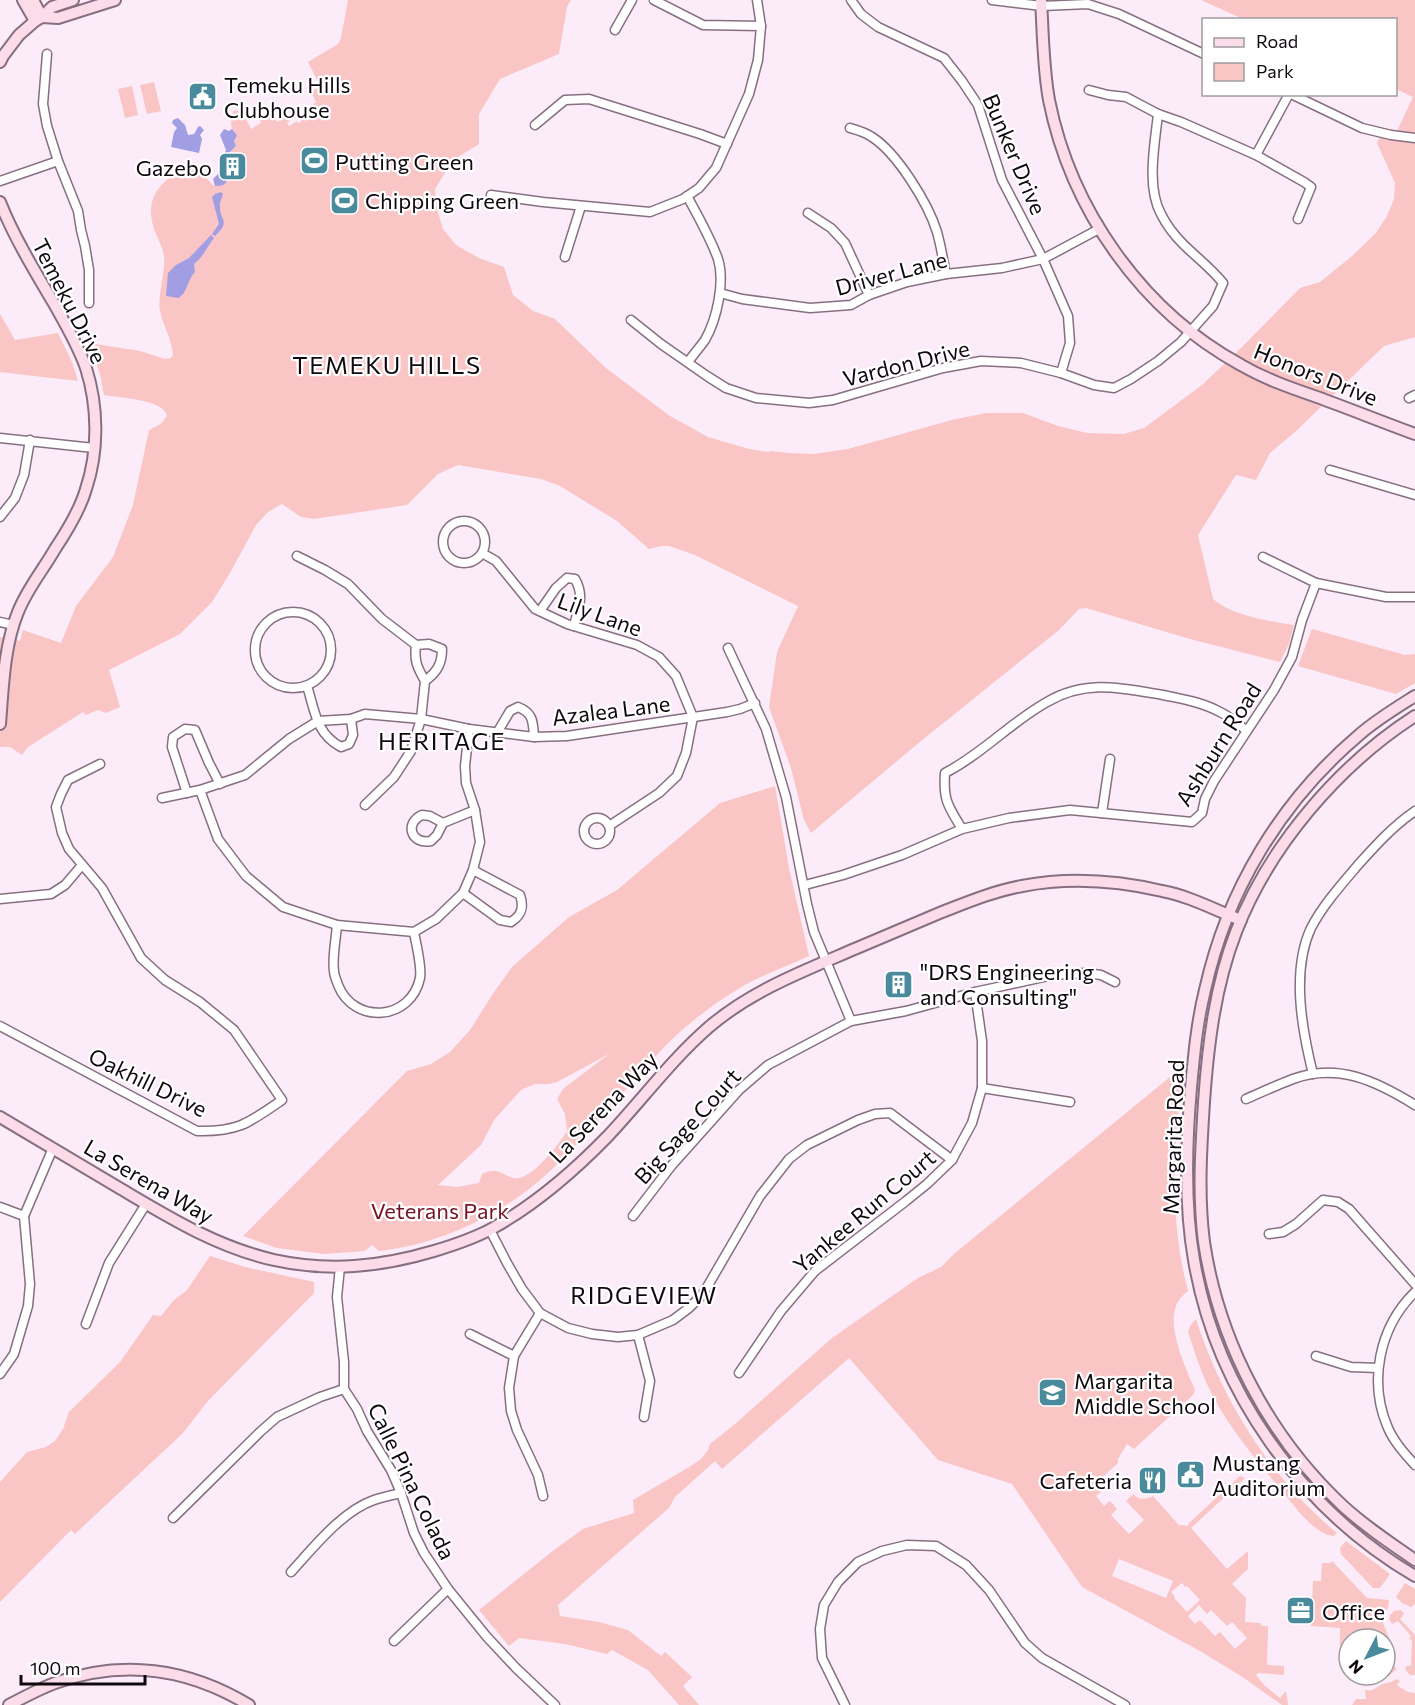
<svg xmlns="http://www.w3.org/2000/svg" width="1415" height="1705" font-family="Commissioner,sans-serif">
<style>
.green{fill:#fac5c5;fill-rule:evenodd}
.water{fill:#a19ee3}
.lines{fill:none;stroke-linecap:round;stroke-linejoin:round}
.street-casing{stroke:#876f82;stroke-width:11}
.secondary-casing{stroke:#876f82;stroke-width:14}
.street{stroke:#fff;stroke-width:8}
.secondary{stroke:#fbdce8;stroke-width:10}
.labels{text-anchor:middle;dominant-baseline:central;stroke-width:4.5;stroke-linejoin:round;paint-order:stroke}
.poi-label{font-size:22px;fill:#10080f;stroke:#fff;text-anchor:start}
.street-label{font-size:22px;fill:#10080f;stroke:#fff}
.park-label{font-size:22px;fill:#751322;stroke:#fff}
.neighbourhood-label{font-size:24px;letter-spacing:1.5px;fill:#10080f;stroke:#fff}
</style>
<rect width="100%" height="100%" fill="#fcecf9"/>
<!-- green -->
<g class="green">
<path d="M348 0H571L567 7 559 54 500 79 479 114V144L453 160 435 189 437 209 443 229 456 245 479 258 504 267 513 295 533 311 555 319 606 368 670 416 708 437 749 449 768 452 771 451 788 453 813 454 848 449 952 420 986 413H1023L1058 426 1087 433 1124 434 1144 428 1202 385 1242 347 1300 288 1320 282 1351 257 1376 233 1387 216 1394 199 1395 183 1377 143 1384 128 1397 131 1413 97 1396 89V20L1243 19 1201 0H1415V337L1384 346 1295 432 1270 453 1256 480 1236 475 1198 535 1213 599C1232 616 1270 621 1294 625L1289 644 1280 662 1190 639 1086 608 1079 609 1059 630 921 741 811 833 804 820 791 768 769 707 777 652 798 606 695 555 669 546H662L649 549 617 521 560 486 541 479 458 465 438 474 407 505 314 519 301 517 282 504 268 512 256 525 230 573 212 602 180 634 109 670 120 707 106 713 98 710 86 715 83 712 28 747 22 755 10 747H0V637L20 641 23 630 61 643 76 606 113 557 133 505 149 430C157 426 163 424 167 415 162 399 120 398 104 395L100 374 89 343 140 351 165 359 171 358 173 355C172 339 163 326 160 311 157 296 166 272 164 255 162 246 157 237 154 229 147 207 152 190 172 176 179 171 190 169 198 172 206 175 209 183 215 186L225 176C222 163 227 155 236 146L234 141 236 133 232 129 231 123 233 111 241 110 251 129 261 123 259 118 271 111 277 122 287 116 290 121 287 123 289 126 297 121 298 123 301 122V120L310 115 308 112 315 109 313 104 316 102 311 92 320 86 308 62 338 44 341 38Z"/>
<polygon points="154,82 161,111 147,114 140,85"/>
<polygon points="132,86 138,115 125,118 118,89"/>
<polygon points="0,314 15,340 58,333 72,362 78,381 0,372"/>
<polygon points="1312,629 1405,655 1415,654 1415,683 1396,694 1298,666"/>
<path d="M775 786 789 868 809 956C787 966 763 975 743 986 723 998 704 1011 687 1026 666 1043 648 1065 630 1085 601 1116 572 1153 539 1181 495 1218 437 1245 379 1251L372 1245 365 1251 324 1254 277 1248 243 1236 407 1071 431 1064 450 1052 470 1030 494 992 512 967 569 917 617 890 720 803ZM609 1054 563 1089 557 1099 565 1114 567 1131C559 1144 530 1183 513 1178 499 1173 497 1167 482 1174L479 1183 457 1187 438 1185 481 1145 494 1120 521 1090 535 1084H549L557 1082Z"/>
<path d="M1181 1068C1179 1111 1173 1155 1175 1199 1176 1230 1180 1261 1188 1291 1183 1295 1178 1300 1176 1306 1167 1328 1186 1369 1195 1390L1193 1395 1134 1449 1127 1444 1118 1459V1463L1096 1483 1102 1491 1096 1496 1104 1506 1110 1501 1117 1509 1111 1515 1129 1534 1144 1520 1126 1501 1133 1494C1139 1500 1146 1500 1153 1496L1179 1525 1188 1526 1189 1523 1240 1476 1245 1478 1191 1528 1227 1569 1248 1551V1569L1232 1584 1246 1598 1245 1622 1260 1623 1262 1626H1268L1267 1665 1284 1666V1675L1258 1673 1256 1675 1264 1685 1280 1698 1286 1691 1288 1705H1282L1244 1678 1200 1651 1082 1587 1012 1484 938 1460 849 1358 722 1469 715 1461 675 1497 669 1508 558 1605 560 1616 599 1622 628 1630 661 1656 665 1652 692 1677 683 1686 699 1705H679L648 1670 612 1650 607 1654 565 1644 519 1638 509 1646 479 1610 554 1550 583 1529 634 1513 633 1500 691 1466 702 1458 708 1450 710 1444 735 1424 832 1338 918 1278 941 1267 955 1253ZM1119 1559 1173 1581 1166 1598 1112 1576ZM1182 1583 1185 1587 1187 1586 1200 1600 1187 1612 1174 1598 1175 1597 1171 1592ZM1199 1605 1207 1614 1211 1610 1227 1626 1232 1622 1247 1638 1235 1649 1220 1632 1215 1636 1200 1620 1195 1624 1188 1616Z"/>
<polygon points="210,1256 245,1267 314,1282 314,1293 207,1402 183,1433 75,1534 71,1530 0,1602 0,1482 27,1452 46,1447 55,1441 63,1429 69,1412 120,1362 153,1315 161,1316 174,1300 187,1290"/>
<path d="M1196 1319C1222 1400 1271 1479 1337 1533L1334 1536C1322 1536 1307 1521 1299 1512 1268 1473 1227 1429 1207 1384 1199 1367 1194 1349 1188 1332L1190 1326Z"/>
<polygon points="1346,1541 1390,1574 1380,1588 1373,1588 1341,1554 1340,1548"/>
<path d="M1332 1561 1367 1598 1389 1600 1388 1608 1382 1616C1383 1631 1395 1643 1396 1658H1391L1390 1665 1396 1667V1670L1387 1677 1360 1676 1385 1675V1639H1349V1650L1340 1649V1628L1311 1626 1313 1581H1321L1322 1563H1330Z"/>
<polygon points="1405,1583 1415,1589 1415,1604 1411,1607 1402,1603 1396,1597"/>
<polygon points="1401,1610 1404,1614 1400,1619 1415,1635 1415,1675 1410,1675 1405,1669 1406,1666 1411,1666 1412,1640 1409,1639 1411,1636 1398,1621 1392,1624 1389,1619 1390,1615 1394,1611"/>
<path d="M1396 1679 1400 1681 1397 1685 1398 1686 1408 1692 1415 1693V1705H1352L1356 1699H1366L1365 1690C1374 1692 1375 1687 1383 1684 1389 1682 1391 1683 1396 1679Z"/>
</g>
<!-- water -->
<g class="water">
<polygon points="178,118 185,125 188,135 194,134 198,127 200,126 204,130 200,135 202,139 199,153 171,147 174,132 177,128 172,123 173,120"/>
<path d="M224 129 229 131 232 129 237 135 234 141 236 146C231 151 226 155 224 162 221 174 236 186 215 186L213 179 221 171 222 161 226 150 220 135Z"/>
<path d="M221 192 223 194C222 198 220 201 220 204 219 222 232 220 215 236L212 234 219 224 212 197 215 194Z"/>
<path d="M211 235 214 238C207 247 203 257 194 264L195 272C187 280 188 293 178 298L166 296 168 273 176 265 189 258Z"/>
</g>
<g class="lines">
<defs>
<g id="street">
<polyline points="654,0 703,25 761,26"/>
<polyline points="851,0 861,14 878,27 944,58 962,81 978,105 1002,180 1043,259 1068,316 1070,343 1061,373"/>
<polyline points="992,0 1042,6 1088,4 1119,14 1204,54"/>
<polyline points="615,30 632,0"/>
<polyline points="47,54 43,104 47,126 58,161 78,211 81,230 85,246 89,270 89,303"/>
<polyline points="1089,90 1108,95 1126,97 1158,114 1181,122 1256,155 1304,182 1311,187 1298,219"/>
<polyline points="1291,94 1362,128 1391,135 1415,138"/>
<polyline points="535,125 565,100 589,99 700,134 727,144"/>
<path d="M850 128C857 130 865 132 872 137 897 153 928 203 937 232 941 246 943 260 946 274"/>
<polyline points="1256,155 1289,94"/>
<polyline points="0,181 58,161"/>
<polyline points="491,195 543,202 650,212 683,199 699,188 716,168 749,94 758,60 761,26 757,0"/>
<path d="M687 196C698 216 710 237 718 259 725 282 717 319 705 340 700 347 693 355 688 362"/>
<polyline points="808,213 831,228 845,243 869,295"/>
<polyline points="565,257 581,206"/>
<polyline points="720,293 742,299 810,308 851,305 869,295 907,282 946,274 1002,268 1043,259 1099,229"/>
<path d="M631 320 661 344 707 376 726 388 756 398 809 403 833 400 943 368 981 361 1021 363 1061 373 1094 385 1114 388 1131 379 1158 361 1181 342 1213 306 1223 283C1211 268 1196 257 1183 244 1175 236 1166 224 1161 214 1146 187 1155 143 1158 114"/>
<polyline points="1409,398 1415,395"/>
<polyline points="0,438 94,448"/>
<polyline points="1330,470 1415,495"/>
<polyline points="0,517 15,498 24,475 30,440"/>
<circle cx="464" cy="542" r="21"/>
<polyline points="482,553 496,561 535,609 567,624 637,645 659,657 676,676 693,717 686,753 677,776 659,793 609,826"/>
<polyline points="297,556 325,570 348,584 382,619 416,645"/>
<polyline points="1263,557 1316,583 1386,597 1415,597"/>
<path d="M540 611 556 588 567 578 575 579C585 597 578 607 574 626"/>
<circle cx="293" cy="650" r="38"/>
<polyline points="0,622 13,625"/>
<polyline points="728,648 766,729 786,797 807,904 814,932 851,1021"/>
<path d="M307 686C315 711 316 734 341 747L349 744 353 735 351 719"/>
<polyline points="469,729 534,737 567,736 727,712 740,709 755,703"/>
<path d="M497 733 510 711 518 707C533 713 533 721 534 737"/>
<polyline points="187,793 172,747 173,737 185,729 195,730 209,763 220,784"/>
<polyline points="162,798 200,790 245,775 289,739 318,721 351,719 365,714 421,719 469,729 465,766 466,783 475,810 480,842 473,870 463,893 436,919 414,932 337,925 283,907 246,876 218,839 200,790"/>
<path d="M365 805 394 777 411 751 421 719 425 681C437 672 442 664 442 649L429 644 416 645C414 661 417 667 425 681"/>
<polyline points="1102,813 1110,759"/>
<path d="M422 815 430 816 443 823 437 835 431 841C411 845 404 823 422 815Z"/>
<circle cx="597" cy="831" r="13"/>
<polyline points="443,823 475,810"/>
<path d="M962 829C948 806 943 800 945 773 982 754 1011 722 1047 702 1086 679 1121 688 1163 695 1182 699 1202 702 1220 712 1229 716 1238 724 1246 730"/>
<polyline points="805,885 843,875 902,855 962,829 1009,818 1070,810 1192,822 1202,813 1205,799 1214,781 1274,690 1292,657 1302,620 1316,583"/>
<path d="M463 893 500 920 511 922C522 915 524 907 520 895L473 870"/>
<polyline points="0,899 51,894 65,885 82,865"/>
<path d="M337 925C336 939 332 958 334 971 334 976 337 981 338 985 354 1025 411 1021 420 978 422 966 416 944 414 932"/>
<path d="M0 1026 197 1131C238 1132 249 1123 282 1100L234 1030 200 1002 165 980 141 958 102 888 69 849 62 833 56 807 61 794 68 780 100 764"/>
<path d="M1313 1074C1302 1030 1291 971 1311 928 1323 905 1341 885 1358 865 1375 846 1393 826 1415 811"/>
<polyline points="982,1088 1070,1102"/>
<path d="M1246 1099C1262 1092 1277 1085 1293 1079 1338 1062 1378 1082 1415 1105"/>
<polyline points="0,1207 24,1216"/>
<polyline points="633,1216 672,1165 739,1090 768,1065 851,1021 906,1011 975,992 1053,975 1086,973 1101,975 1115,982"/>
<polyline points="490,1230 507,1263 522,1289 540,1313 568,1328 592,1334 618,1337 638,1335 673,1320 689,1308 703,1294 760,1196 789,1159 807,1145 858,1120 875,1114 890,1113 952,1160"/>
<polyline points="1269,1234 1283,1232 1296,1224 1323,1200 1338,1202 1349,1209 1415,1284"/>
<polyline points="340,1267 337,1297 344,1362 344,1389 357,1409 367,1431 391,1470 401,1493 414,1533 424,1553 448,1589 487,1637 516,1668 555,1705"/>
<path d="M1415 1292C1379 1327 1368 1382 1388 1428 1394 1442 1405 1454 1415 1465"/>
<polyline points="540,1313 514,1356 509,1388 511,1411 517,1430 538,1475 543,1496"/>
<polyline points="86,1324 109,1263 146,1204"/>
<polyline points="470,1334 514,1356"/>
<polyline points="638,1335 650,1381 644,1417"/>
<polyline points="1316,1356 1351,1367 1378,1368"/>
<polyline points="739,1373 781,1311 815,1271 906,1201 927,1184 952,1160 972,1123 982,1088 982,1041 975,992"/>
<polyline points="0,1374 14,1354 28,1306 30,1284 24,1216 53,1148"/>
<polyline points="173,1518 260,1432 277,1417 320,1397 344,1389"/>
<path d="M291 1572C313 1548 342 1511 374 1500 382 1497 392 1495 401 1493"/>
<polyline points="394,1641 448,1589"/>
<polyline points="845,1705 822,1658 820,1629 824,1605 838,1582 858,1562 882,1551 907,1545 936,1546 966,1565 989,1590 1025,1643 1042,1658 1125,1705"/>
</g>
<g id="secondary">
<polyline points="23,0 35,21"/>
<polyline points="33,0 42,17"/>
<path d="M1041 0C1043 33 1043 67 1049 100 1071 210 1142 311 1241 365 1265 379 1291 388 1317 397 1350 409 1382 422 1415 434"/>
<polyline points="42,17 58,18 115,0"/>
<polyline points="0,62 3,56 19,35 35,21 42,17 52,7 73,0"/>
<path d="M0 202C14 237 34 270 53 302 65 323 78 345 86 368 98 406 99 450 86 489 80 510 67 531 55 549 43 570 27 589 18 612 4 646 3 687 0 724"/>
<path d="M1415 696C1396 708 1376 720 1359 735 1281 801 1227 890 1205 990 1197 1022 1194 1055 1191 1088 1186 1145 1184 1204 1194 1260 1216 1391 1301 1509 1415 1576"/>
<path d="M1415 716C1339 765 1269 846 1236 932 1215 986 1208 1045 1204 1102 1201 1149 1198 1195 1204 1242 1219 1342 1269 1437 1343 1506 1365 1526 1390 1543 1415 1560"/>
<path d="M0 1117C40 1141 81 1165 121 1189 170 1218 217 1247 274 1260 329 1272 380 1267 434 1251 454 1245 475 1238 493 1228 536 1204 574 1171 608 1136 642 1100 671 1060 709 1027 752 990 806 970 857 948 885 936 913 924 942 912 968 902 994 891 1022 886 1069 877 1115 880 1162 891 1189 896 1215 910 1241 920"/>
<path d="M9 1705C24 1697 39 1689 55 1683 122 1659 188 1668 249 1705"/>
</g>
</defs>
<!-- street casing -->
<use href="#street" class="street-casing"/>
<!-- secondary casing -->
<use href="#secondary" class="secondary-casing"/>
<!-- street -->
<use href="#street" class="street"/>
<!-- secondary -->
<use href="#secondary" class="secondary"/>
</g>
<!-- icons -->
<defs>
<symbol id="civic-square" viewBox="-11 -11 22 22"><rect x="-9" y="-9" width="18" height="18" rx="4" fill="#498b9c" stroke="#fff"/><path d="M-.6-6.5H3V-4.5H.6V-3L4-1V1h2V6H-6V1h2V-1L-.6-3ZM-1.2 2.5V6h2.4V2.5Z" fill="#fff"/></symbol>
<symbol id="stadium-square" viewBox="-11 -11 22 22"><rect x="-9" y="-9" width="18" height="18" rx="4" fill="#498b9c" stroke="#fff"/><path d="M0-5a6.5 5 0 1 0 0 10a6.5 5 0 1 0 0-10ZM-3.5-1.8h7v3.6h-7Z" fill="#fff"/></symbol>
<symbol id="building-square" viewBox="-11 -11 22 22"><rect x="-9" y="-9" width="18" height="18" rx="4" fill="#498b9c" stroke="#fff"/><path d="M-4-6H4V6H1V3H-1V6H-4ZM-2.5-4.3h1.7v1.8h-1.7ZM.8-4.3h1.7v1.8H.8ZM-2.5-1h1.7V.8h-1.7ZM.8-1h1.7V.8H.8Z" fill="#fff"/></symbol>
<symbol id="school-square" viewBox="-11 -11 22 22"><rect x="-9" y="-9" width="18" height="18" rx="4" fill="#498b9c" stroke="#fff"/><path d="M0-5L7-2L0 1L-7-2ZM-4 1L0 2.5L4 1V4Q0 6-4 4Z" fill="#fff"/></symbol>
<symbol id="restaurant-square" viewBox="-11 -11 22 22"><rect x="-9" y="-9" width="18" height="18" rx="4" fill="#498b9c" stroke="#fff"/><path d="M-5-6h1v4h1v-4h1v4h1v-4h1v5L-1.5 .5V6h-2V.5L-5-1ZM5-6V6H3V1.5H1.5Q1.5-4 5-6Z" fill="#fff"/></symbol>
<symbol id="office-square" viewBox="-11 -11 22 22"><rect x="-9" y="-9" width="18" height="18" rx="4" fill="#498b9c" stroke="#fff"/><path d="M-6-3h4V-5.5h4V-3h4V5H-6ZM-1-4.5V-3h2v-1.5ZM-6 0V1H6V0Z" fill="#fff"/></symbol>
</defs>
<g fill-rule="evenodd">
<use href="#civic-square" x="186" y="80" width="33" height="33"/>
<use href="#stadium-square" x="298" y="144" width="33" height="33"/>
<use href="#building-square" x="216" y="150" width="33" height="33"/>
<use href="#stadium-square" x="328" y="184" width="33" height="33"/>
<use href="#building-square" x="882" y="968" width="33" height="33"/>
<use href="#school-square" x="1036" y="1376" width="33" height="33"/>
<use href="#civic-square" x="1174" y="1458" width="33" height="33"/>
<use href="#restaurant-square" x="1136" y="1464" width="33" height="33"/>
<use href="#office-square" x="1284" y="1594" width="33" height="33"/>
</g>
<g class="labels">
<!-- poi labels -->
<g class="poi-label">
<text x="224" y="84">Temeku Hills<tspan x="224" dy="25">Clubhouse</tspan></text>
<text x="335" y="161">Putting Green</text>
<text x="212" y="167" text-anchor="end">Gazebo</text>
<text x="365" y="200">Chipping Green</text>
<text x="920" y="971">"DRS Engineering<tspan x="920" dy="25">and Consulting"</tspan></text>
<text x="1074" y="1380">Margarita<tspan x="1074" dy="25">Middle School</tspan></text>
<text x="1212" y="1462">Mustang<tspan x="1212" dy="25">Auditorium</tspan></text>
<text x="1132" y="1480" text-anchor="end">Cafeteria</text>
<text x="1322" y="1611">Office</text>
</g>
<!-- street labels -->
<g class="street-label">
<text transform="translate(1015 154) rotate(67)">Bunker Drive</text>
<text transform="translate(891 273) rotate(-15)">Driver Lane</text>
<text transform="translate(70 301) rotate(63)">Temeku Drive</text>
<text transform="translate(906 363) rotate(-14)">Vardon Drive</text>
<text transform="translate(1316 374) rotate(22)">Honors Drive</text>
<text transform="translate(600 614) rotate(20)">Lily Lane</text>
<text transform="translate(611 710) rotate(-7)">Azalea Lane</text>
<text transform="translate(1218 744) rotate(-58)">Ashburn Road</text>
<text transform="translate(148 1082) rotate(26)">Oakhill Drive</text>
<text transform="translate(603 1107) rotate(-46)">La Serena Way</text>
<text transform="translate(687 1126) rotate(-48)">Big Sage Court</text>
<text transform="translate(1173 1137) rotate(-88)">Margarita Road</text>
<text transform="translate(149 1181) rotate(30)">La Serena Way</text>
<text transform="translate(864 1211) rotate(-40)">Yankee Run Court</text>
<text transform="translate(412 1481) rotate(64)">Calle Pina Colada</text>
</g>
<!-- park labels -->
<g class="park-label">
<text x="440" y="1210">Veterans Park</text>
</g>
<!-- neighbourhood labels -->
<g class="neighbourhood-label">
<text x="387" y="364">TEMEKU HILLS</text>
<text x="442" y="740">HERITAGE</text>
<text x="644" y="1294">RIDGEVIEW</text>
</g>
</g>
<!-- legend -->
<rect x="1202" y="18" width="195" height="78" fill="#ffffff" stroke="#9f9c9f" stroke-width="1.5"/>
<rect x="1214" y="38" width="30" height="9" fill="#fbdce8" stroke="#9f9c9f" stroke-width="1.5"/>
<text x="1256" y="48" font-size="18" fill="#10080f">Road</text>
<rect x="1214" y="63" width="30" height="18" fill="#fac5c5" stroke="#9f9c9f" stroke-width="1.5"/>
<text x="1256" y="78" font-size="18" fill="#10080f">Park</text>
<!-- north arrow -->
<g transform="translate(1367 1657) rotate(228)"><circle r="28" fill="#ffffff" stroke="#9f9c9f" stroke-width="1.5"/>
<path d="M0-4.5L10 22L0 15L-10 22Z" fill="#498b9c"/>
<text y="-9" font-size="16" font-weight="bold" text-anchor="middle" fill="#10080f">N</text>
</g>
<!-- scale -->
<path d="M21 1675v9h124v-9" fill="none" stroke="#10080f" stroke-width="3"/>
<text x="30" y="1675" font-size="18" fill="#10080f" stroke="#ffffff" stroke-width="4.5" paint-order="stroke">100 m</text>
</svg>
